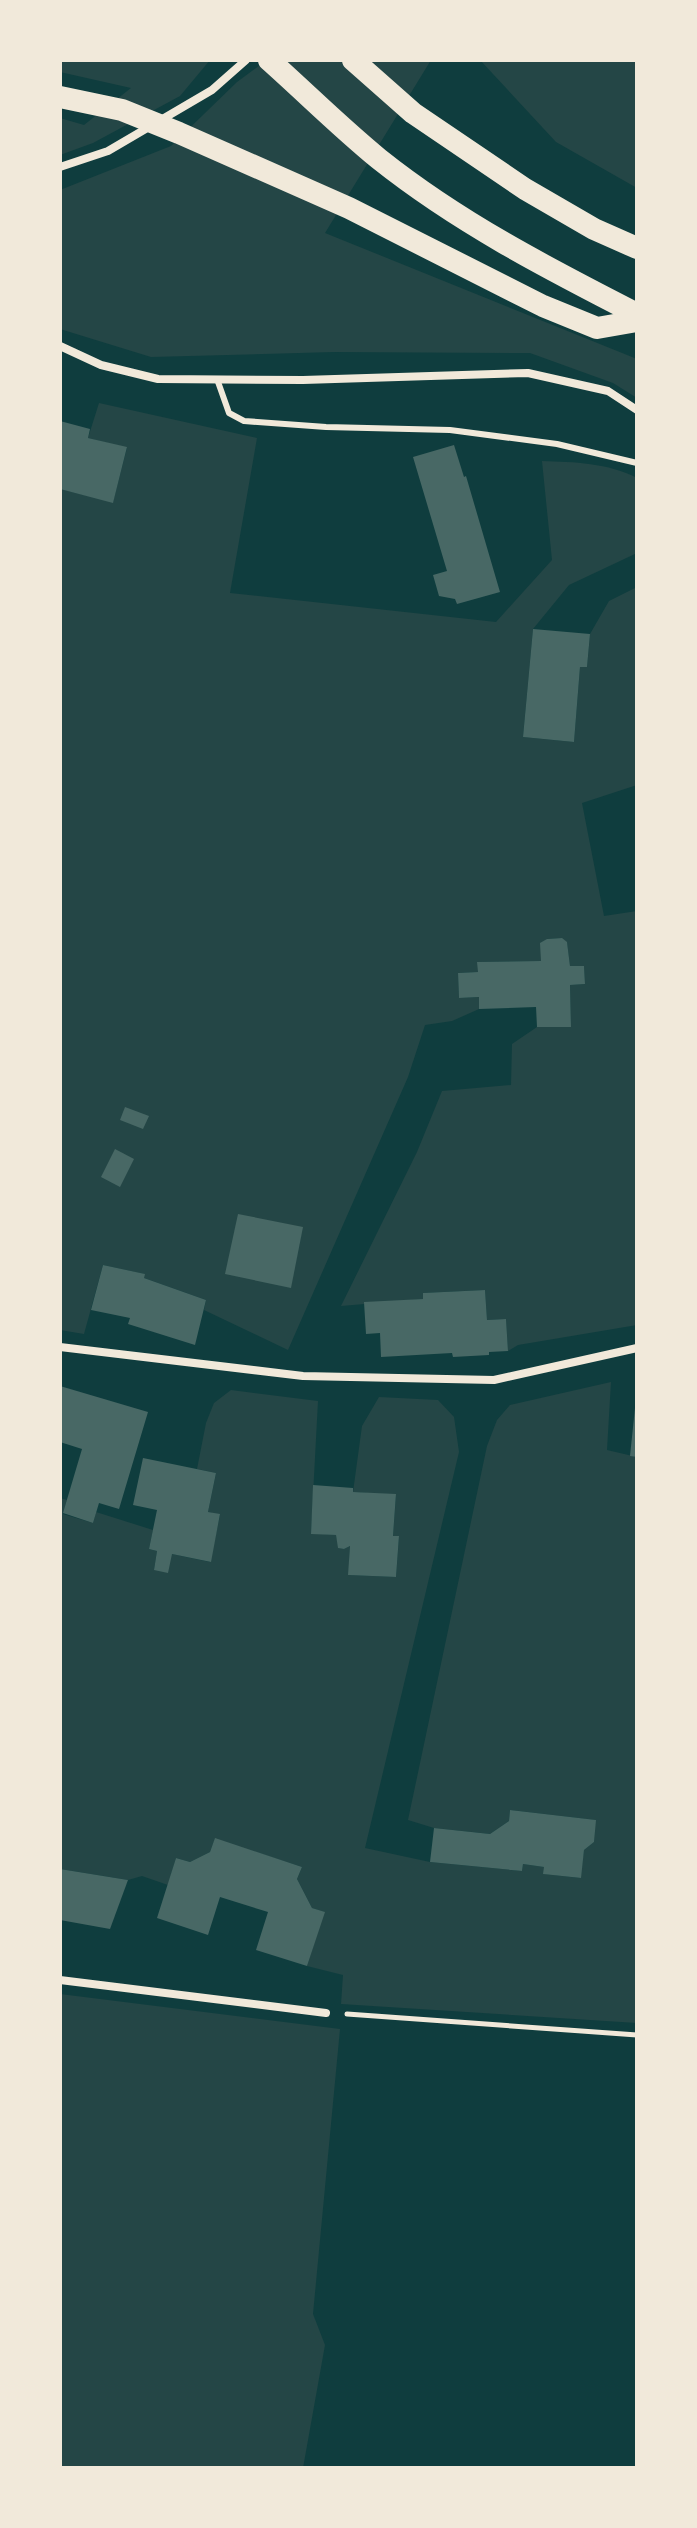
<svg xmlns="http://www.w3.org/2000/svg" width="697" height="2528" font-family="'Fira Sans Condensed',sans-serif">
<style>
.green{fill:#244646}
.building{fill:#486865}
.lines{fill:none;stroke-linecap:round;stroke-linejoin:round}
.path{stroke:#f1e9da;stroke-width:5}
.service{stroke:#f1e9da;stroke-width:6}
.minor{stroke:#f1e9da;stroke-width:8}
.trunk{stroke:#f1e9da;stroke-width:22}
</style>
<rect width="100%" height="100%" fill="#0f3d3e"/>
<!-- green -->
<g class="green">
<polygon points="60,60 210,60 180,96 93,143 60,155 60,118 84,125 131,88 60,72"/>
<polygon points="267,60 431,60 325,233 637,359 637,398 613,383 530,353 334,352 151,357 60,329 60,190 171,146 237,82"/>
<polygon points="480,60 637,60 637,188 556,142"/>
<path d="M99 403 257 438 230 593 496 622 552 560 542 461C573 462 609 463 637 478V553L569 585 533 629 523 737 574 742 580 667H587L590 634 609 601 637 587V785L582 803 604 916 637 911V1325L518 1345 508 1351 506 1319 487 1320 485 1290 423 1293V1299L341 1306 417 1152 442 1091 511 1085 512 1044 537 1027H571L570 985 585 984 584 966H570L567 943 561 938 547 939 541 961 478 962V972L458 973 459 998 479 997V1009L452 1021 425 1025 408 1077 288 1350 204 1310 206 1300 144 1278V1274L103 1265 84 1334 60 1330V489L113 502 127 448 88 438Z"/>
<polygon points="611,1382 607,1450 637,1457 637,2023 341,2004 343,1975 307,1966 324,1912 312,1908 297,1879 302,1867 215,1839 210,1852 190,1862 176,1858 168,1885 142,1876 128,1880 60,1869 60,1498 67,1500 63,1514 93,1523 96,1512 153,1530 149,1549 157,1551 154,1570 172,1554 210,1562 220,1515 208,1512 216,1473 197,1469 206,1423 214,1403 231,1390 318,1401 311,1533 336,1535 339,1548 344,1549 350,1546 349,1575 396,1577 399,1537 393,1536 396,1495 353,1492 362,1426 379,1397 438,1400 454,1417 459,1452 365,1848 430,1862 522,1871 523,1864 544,1867 544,1874 580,1878 584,1850 594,1842 595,1820 510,1810 509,1821 490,1834 434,1828 408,1820 487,1446 497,1420 510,1405"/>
<polygon points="60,1994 340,2029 313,2314 325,2345 303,2468 60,2468"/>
</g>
<!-- building -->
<g class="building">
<polygon points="60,421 90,429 88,438 127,447 113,503 60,489"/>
<polygon points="454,445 464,477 466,476 500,592 457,604 455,599 439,596 433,575 447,571 413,457"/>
<polygon points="533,629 590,634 587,667 580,667 574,742 523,737"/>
<polygon points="562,938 567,942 570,966 584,966 585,984 570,985 571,1027 537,1027 536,1007 479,1009 479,997 459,998 458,973 478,972 477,962 541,961 540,943 547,939"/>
<polygon points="125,1107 149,1116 143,1129 120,1120"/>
<polygon points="115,1149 134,1159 120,1187 101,1177"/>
<polygon points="238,1214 303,1227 291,1288 225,1274"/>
<polygon points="103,1265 145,1274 144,1278 206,1300 195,1345 128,1324 130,1318 91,1310"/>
<polygon points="485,1290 487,1320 506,1319 508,1351 489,1352 489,1355 453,1357 452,1353 381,1357 380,1333 366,1334 364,1302 423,1299 423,1293"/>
<polygon points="60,1386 148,1412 119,1509 99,1503 93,1523 63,1513 82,1449 60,1442"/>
<polygon points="635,1408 637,1408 637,1457 630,1456"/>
<polygon points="143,1458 216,1473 208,1512 220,1514 211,1562 172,1554 168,1573 154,1570 157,1551 149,1549 157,1510 133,1505"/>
<polygon points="313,1485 353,1488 353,1492 396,1494 393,1536 399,1536 396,1577 348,1575 350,1546 344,1549 338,1548 336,1535 311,1534"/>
<polygon points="510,1810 596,1820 594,1842 584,1850 581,1878 543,1874 544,1867 523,1864 522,1871 430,1862 434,1828 490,1834 509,1821"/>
<polygon points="215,1838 302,1867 297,1879 312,1908 325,1912 307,1966 256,1950 268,1912 220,1897 208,1935 157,1918 176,1858 190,1862 210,1852"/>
<polygon points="60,1869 128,1880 110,1929 60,1920"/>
</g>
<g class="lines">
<!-- path -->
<polyline class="path" points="347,2014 637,2035"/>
<!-- service -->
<polyline class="service" points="217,379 229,413 244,421 326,427 450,430 557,444 637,463"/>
<!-- minor -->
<g class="minor">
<polyline points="60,167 108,151 212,90 246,60"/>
<polyline points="60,346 101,365 158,379 303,380 528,373 608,391 637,410"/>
<polyline points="60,1347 303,1376 494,1380 637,1348"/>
<polyline points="60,1980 326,2013"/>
</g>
<!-- trunk -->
<g class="trunk">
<path d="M269 60C306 93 341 128 379 159 458 222 547 268 637 314"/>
<polyline points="353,60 413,113 525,189 594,229 637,248"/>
<polyline points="60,97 122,110 179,133 349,208 543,306 597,328 637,321"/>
</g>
</g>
<!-- border -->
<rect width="697" height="2528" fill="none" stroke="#f1e9da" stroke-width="124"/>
</svg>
